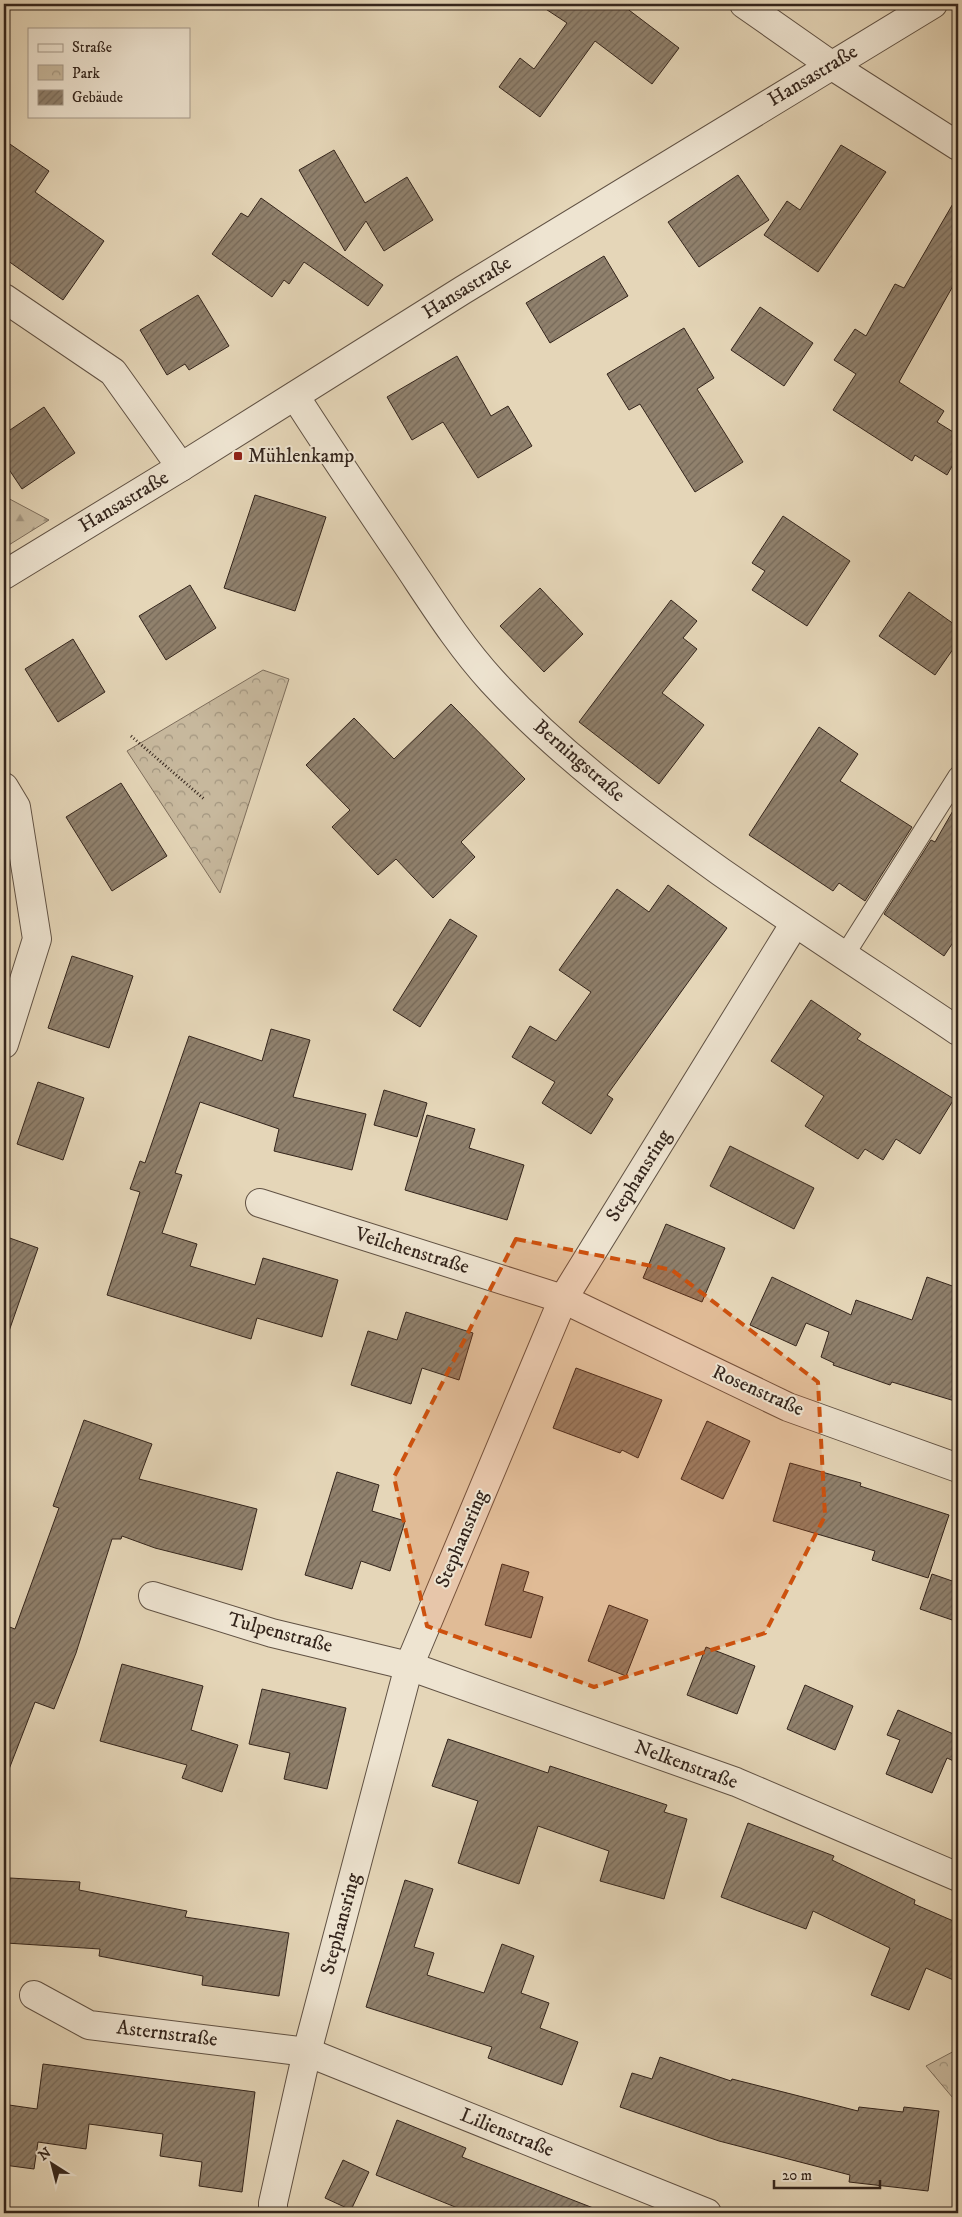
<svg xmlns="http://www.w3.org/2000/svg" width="962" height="2217" font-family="'IM FELL DW Pica',serif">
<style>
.forest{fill:url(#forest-firs);stroke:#7e6e5c}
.park{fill:url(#park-crowns);stroke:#7e6e5c}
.building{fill:url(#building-hatch);stroke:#34251c}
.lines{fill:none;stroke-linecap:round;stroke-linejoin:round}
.lane-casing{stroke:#605143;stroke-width:21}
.street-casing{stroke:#605143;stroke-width:30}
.path{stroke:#34251c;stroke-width:3;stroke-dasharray:1 2.5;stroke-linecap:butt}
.lane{stroke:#eee4d1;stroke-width:19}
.street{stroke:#eee4d1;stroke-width:28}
.marked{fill:#cd510e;fill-opacity:0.2;stroke:#cd510e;stroke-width:4;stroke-dasharray:10 6;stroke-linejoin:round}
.poi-dot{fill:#8f2418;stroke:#eee4d1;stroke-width:2}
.labels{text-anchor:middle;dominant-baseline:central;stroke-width:4;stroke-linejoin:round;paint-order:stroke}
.street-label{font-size:20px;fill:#34251c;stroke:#eee4d1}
.poi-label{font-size:20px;fill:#34251c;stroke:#eee4d1;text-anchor:start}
</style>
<defs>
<pattern id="forest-firs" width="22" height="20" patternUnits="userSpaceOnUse" patternTransform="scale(1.25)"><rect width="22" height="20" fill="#c7b89d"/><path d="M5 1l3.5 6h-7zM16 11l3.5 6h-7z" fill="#a2957f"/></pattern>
<pattern id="park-crowns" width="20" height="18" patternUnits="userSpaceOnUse" patternTransform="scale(1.25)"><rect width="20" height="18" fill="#c7b89d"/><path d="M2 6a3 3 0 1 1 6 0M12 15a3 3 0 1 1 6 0" fill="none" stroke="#a2957f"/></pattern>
<pattern id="building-hatch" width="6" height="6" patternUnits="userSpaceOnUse" patternTransform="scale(1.25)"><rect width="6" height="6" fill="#90816d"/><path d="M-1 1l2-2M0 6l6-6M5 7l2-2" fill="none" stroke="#766959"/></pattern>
</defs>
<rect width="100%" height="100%" fill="#e5d6b8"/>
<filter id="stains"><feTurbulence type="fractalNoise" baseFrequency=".004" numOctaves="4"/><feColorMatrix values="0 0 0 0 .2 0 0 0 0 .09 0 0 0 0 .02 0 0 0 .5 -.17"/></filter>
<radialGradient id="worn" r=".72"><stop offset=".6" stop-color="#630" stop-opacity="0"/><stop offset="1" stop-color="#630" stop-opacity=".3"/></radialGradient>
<!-- forest -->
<polygon class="forest" points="4,496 49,520 4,548"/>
<!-- park -->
<g class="park">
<polygon points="263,670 289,679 220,893 127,751"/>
<polygon points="958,2049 958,2104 926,2066"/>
</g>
<!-- building -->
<g class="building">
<polygon points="538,4 621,4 679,48 652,84 595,41 540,117 499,87 520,58 534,69 567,23"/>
<polygon points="4,140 49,171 35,192 104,241 63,300 4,258"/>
<polygon points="841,145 886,172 818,272 764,235 787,201 800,210"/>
<polygon points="334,150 365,203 407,177 433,220 384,251 366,221 345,251 299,170"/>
<polygon points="738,175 769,220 699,267 668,222"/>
<polygon points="958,195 958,277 899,382 944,411 937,422 958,435 958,456 947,475 915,455 912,461 833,410 856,374 834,360 855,329 866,336 895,284 904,288"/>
<polygon points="261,198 383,285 368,306 304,262 289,284 284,280 272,297 212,254 241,213 248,217"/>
<polygon points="604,256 628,296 550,343 526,303"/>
<polygon points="198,295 229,346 189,370 185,364 167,375 140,330"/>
<polygon points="760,307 813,343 784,386 731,350"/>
<polygon points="684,328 714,378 697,389 743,462 695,492 640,404 629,410 607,374"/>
<polygon points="457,356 491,416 508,406 532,446 478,478 443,422 412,440 387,397"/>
<polygon points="44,407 75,453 22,489 4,462 4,434"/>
<polygon points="255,495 326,517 295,611 224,588"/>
<polygon points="783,516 850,561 807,626 752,590 765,571 752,563"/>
<polygon points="190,585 216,628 166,660 139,616"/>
<polygon points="540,588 583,634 544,672 500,626"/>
<polygon points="909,592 958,627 958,642 935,675 879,636"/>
<polygon points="671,600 697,621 683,638 697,649 662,693 704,725 659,784 579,722"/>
<polygon points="73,639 105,692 58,722 25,669"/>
<polygon points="451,704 525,779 461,842 475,857 433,898 396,859 378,875 332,827 350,810 306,765 354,718 394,759"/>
<polygon points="819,727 858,754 840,781 912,827 865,901 839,883 833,891 749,835"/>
<polygon points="121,783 167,856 112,891 66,817"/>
<polygon points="958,802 958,935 944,956 884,914 931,840 935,842"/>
<polygon points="668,885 727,928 607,1095 613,1099 591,1134 542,1103 555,1082 512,1057 530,1026 556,1041 591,992 559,970 617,889 649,912"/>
<polygon points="450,919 477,936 420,1027 393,1010"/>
<polygon points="72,956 133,976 109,1048 48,1028"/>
<polygon points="811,1000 861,1034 857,1039 954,1099 920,1154 896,1139 883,1160 865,1149 858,1159 805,1126 824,1096 771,1061"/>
<polygon points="271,1029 310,1040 293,1097 366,1114 352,1170 274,1151 279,1129 200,1102 175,1173 182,1175 162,1233 197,1244 190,1266 255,1285 263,1258 338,1280 322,1337 257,1318 251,1339 107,1295 140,1192 130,1189 140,1161 145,1163 189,1036 262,1061"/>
<polygon points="38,1082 84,1098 63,1160 17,1144"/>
<polygon points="384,1090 427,1103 417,1137 374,1125"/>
<polygon points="427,1115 475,1129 469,1148 524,1165 507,1220 405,1190"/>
<polygon points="730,1146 814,1188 794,1229 710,1186"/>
<polygon points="666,1224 725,1248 702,1302 643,1278"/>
<polygon points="4,1236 38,1248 8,1334 4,1333"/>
<polygon points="772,1277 851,1315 856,1300 912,1320 927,1277 958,1288 958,1402 892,1382 890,1385 833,1365 834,1363 821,1357 829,1332 806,1323 796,1346 750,1325"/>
<polygon points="406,1312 473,1333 459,1380 422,1368 411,1404 351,1385 368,1331 397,1340"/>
<polygon points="576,1368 662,1400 638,1458 622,1450 620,1453 553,1428"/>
<polygon points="84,1420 152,1444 139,1479 257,1509 242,1570 155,1548 122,1536 121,1539 112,1539 76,1653 54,1709 35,1702 6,1777 4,1777 4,1625 15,1629 59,1508 53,1506"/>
<polygon points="707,1421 750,1441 723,1499 681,1479"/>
<polygon points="790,1463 861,1483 860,1486 949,1515 928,1578 872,1560 875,1551 773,1521"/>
<polygon points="337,1472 379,1485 372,1511 405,1521 390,1571 361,1561 352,1589 305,1575"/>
<polygon points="502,1564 529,1572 523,1591 543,1597 531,1638 485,1625"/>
<polygon points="932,1574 958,1583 958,1622 920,1609"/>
<polygon points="609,1605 648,1620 626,1676 588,1661"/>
<polygon points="706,1647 755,1666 737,1714 687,1695"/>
<polygon points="122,1664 203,1686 191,1730 238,1745 222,1792 182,1778 187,1765 100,1741"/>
<polygon points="805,1685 853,1706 835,1750 787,1729"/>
<polygon points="262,1689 346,1708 327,1789 284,1779 290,1753 249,1744"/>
<polygon points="898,1710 958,1736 958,1763 947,1758 932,1793 886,1774 900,1740 887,1735"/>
<polygon points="448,1739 548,1773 550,1766 667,1805 664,1812 687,1819 664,1899 600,1881 609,1851 538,1826 519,1884 458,1863 478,1801 432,1786"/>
<polygon points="748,1823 834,1856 832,1860 915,1900 914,1904 958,1923 958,1982 926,1968 909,2010 871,1995 890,1948 813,1911 806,1929 721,1897"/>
<polygon points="10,1878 80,1882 79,1890 187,1911 185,1917 289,1933 279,1996 202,1985 203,1976 99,1956 100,1949 6,1943"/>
<polygon points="405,1880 433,1889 414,1947 434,1953 427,1975 484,1993 502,1944 534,1956 521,1993 549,2003 540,2028 578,2042 562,2085 488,2058 492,2047 366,2007"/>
<polygon points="660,2057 731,2081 732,2079 858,2111 859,2107 903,2112 904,2107 939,2111 928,2191 849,2182 850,2175 719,2141 620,2107 632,2073 652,2079"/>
<polygon points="43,2064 255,2092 242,2192 199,2186 202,2162 160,2156 163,2134 89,2124 86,2149 38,2142 34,2169 4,2165 4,2142 9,2105 37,2109"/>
<polygon points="397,2120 466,2148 462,2157 601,2211 601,2213 470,2213 376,2175"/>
<polygon points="343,2160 369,2172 351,2210 325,2198"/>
</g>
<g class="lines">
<defs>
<polyline id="lane" points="844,956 958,776"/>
<g id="street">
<polyline points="744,4 831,65 958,146"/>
<polyline points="4,298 113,372 181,467"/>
<path d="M295 396C330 451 367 505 404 560 431 600 458 644 492 681 559 754 640 814 721 872 799 926 879 978 958 1031"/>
<polyline points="4,575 181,467 463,290 933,4"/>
<polyline points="4,787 16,807 37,939 4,1044"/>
<polyline points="260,1203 563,1299 788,1407 958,1468"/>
<polyline points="153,1596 272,1633 409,1666 736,1782 958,1877"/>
<polyline points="34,1995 89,2025 307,2052 707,2213"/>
<polyline points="273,2213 273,2203 307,2052 409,1666 563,1299 795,923"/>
</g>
</defs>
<!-- lane casing -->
<use href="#lane" class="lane-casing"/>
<!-- street casing -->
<use href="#street" class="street-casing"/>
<!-- path -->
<polyline class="path" points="131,736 204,799"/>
<!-- lane -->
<use href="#lane" class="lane"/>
<!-- street -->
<use href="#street" class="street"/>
</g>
<!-- marked area -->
<path class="marked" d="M516 1239 672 1270 818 1382 825 1516 765 1633 594 1687 427 1626 394 1477Z"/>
<!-- markers -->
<rect class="poi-dot" x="233" y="451" width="10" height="10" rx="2.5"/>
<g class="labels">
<!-- street labels -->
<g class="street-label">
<text transform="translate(813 76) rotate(-31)">Hansastraße</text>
<text transform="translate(467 288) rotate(-32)">Hansastraße</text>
<text transform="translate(124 502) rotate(-31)">Hansastraße</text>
<text transform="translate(579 761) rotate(41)">Berningstraße</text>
<text transform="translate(639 1176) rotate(-58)">Stephansring</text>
<text transform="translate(412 1251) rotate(17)">Veilchenstraße</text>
<text transform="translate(758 1391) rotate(24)">Rosenstraße</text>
<text transform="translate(462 1539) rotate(-67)">Stephansring</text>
<text transform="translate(280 1633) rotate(15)">Tulpenstraße</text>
<text transform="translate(686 1765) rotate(20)">Nelkenstraße</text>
<text transform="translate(341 1924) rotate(-75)">Stephansring</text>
<text transform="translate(167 2034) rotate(7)">Asternstraße</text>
<text transform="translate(507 2133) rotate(22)">Lilienstraße</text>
</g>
<!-- poi labels -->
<g class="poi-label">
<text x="248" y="456">Mühlenkamp</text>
</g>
</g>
<!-- margin -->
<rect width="962" height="2217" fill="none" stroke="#e5d6b8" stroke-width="20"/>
<rect x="5" y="5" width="952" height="2207" fill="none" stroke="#34251c" stroke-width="2.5"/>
<rect x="10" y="10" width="942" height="2197" fill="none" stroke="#34251c"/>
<!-- legend -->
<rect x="28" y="28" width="162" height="90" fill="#eee4d1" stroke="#a49889"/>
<rect x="38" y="44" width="25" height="8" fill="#eee4d1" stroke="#a49889"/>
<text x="72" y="52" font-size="15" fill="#34251c">Straße</text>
<rect x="38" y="65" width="25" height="15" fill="url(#park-crowns)" stroke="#a49889"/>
<text x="72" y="78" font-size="15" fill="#34251c">Park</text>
<rect x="38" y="90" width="25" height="15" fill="url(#building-hatch)" stroke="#a49889"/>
<text x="72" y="102" font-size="15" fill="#34251c">Gebäude</text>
<!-- north arrow -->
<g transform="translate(52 2164) rotate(324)" stroke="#eee4d1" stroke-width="4" paint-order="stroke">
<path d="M0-4L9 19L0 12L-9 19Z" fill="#34251c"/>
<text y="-8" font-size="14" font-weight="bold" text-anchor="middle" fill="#34251c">N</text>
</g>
<!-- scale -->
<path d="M774 2180v8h106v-8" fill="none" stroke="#34251c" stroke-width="2.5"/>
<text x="782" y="2180" font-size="15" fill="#34251c" stroke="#eee4d1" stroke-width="4" paint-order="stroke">20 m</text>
<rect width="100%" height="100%" filter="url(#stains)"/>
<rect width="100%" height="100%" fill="url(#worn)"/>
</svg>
